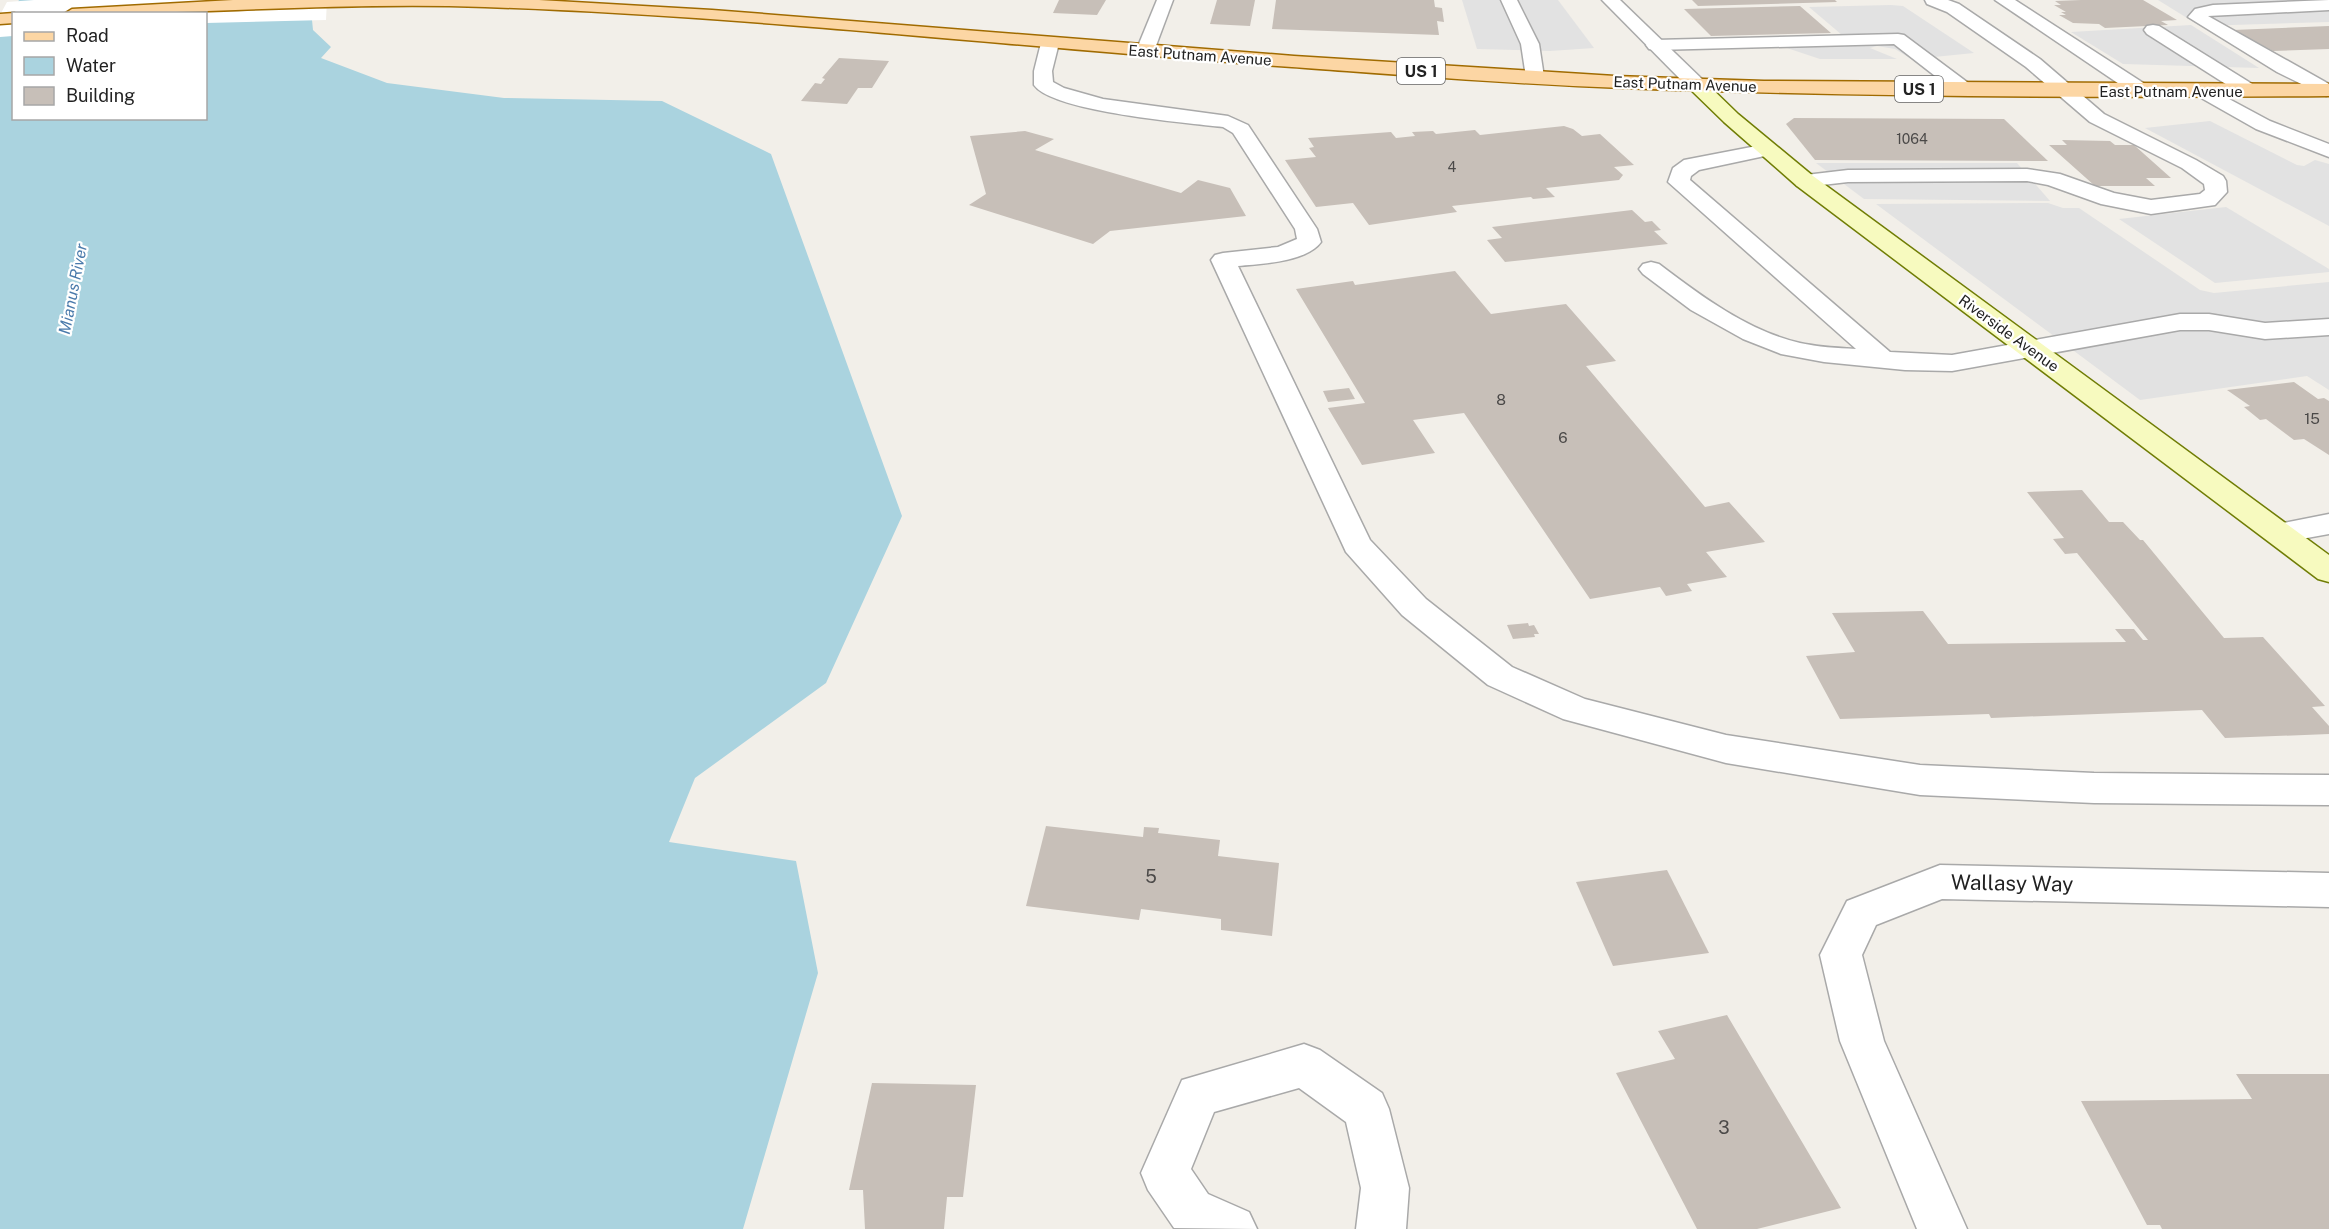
<svg xmlns="http://www.w3.org/2000/svg" width="2329" height="1229" font-family="'Public Sans',sans-serif">
<style>
.parking{fill:#e2e2e2}
.water{fill:#aad3df;fill-rule:evenodd}
.pier{fill:#fff}
.building{fill:#c7bfb8}
.lines{fill:none;stroke-linecap:round;stroke-linejoin:round}
.lane-casing{stroke:#a9a9a9;stroke-width:3}
.street-casing{stroke:#a9a9a9;stroke-width:3}
.secondary-casing{stroke:#707d05;stroke-width:3}
.primary-casing{stroke:#a06b00;stroke-width:3}
.lane{fill:#fff;fill-rule:evenodd}
.street{fill:#fff;fill-rule:evenodd}
.secondary{fill:#f7fabf;fill-rule:evenodd}
.primary{fill:#fcd6a4;fill-rule:evenodd}
.labels{text-anchor:middle;dominant-baseline:central;stroke-width:4.5;stroke-linejoin:round;paint-order:stroke}
.far-number-label{font-size:14px;fill:#4b4948}
.far-street-label{font-size:15px;fill:#222;stroke:#fff}
.number-label{font-size:15px;fill:#4b4948}
.shield{fill:#fff;stroke:#646464;stroke-width:1.5}
.shield-label{font-size:16px;font-weight:bold;fill:#222}
.far-water-label{font-size:16px;font-style:italic;fill:#4a7aab;stroke:#fff}
.near-number-label{font-size:18px;fill:#4b4948}
.near-street-label{font-size:21px;fill:#222;stroke:#fff}
</style>
<rect width="100%" height="100%" fill="#f2efe9"/>
<!-- parking -->
<g class="parking">
<polygon points="1462,0 1558,0 1594,48 1550,51 1477,49"/>
<polygon points="2158,0 2329,0 2329,22 2200,26"/>
<polygon points="1891,5 1903,6 1974,53 1934,57 1943,62 1916,62 1895,49 1877,46 1870,48 1897,59 1820,59 1784,47 1772,38 1842,35 1809,7"/>
<polygon points="2191,25 2259,68 2123,64 2071,32"/>
<polygon points="2210,121 2297,165 2304,166 2315,160 2329,164 2329,226 2145,128"/>
<polygon points="1816,163 2017,163 2050,201 1864,199"/>
<polygon points="2048,203 2063,208 2079,208 2200,290 2214,293 2329,282 2329,390 2307,376 2140,400 1876,204"/>
<polygon points="2226,207 2329,269 2329,272 2215,283 2119,219"/>
</g>
<!-- water -->
<path class="water" d="M19 0H310L313 30 331 47 321 58 387 83 504 98 662 101 771 154 902 516 826 683 695 778 669 842 796 861 818 973 743 1229H0V37ZM14 14H206V118H14Z"/>
<!-- pier -->
<polygon class="pier" points="34,0 327,0 326,20 206,23 206,14 14,14 13,36 0,37 0,15 7,2"/>
<!-- building -->
<g class="building">
<polygon points="1059,0 1106,0 1097,15 1053,13"/>
<polygon points="1217,0 1255,0 1250,26 1210,24"/>
<polygon points="1276,0 1434,0 1435,7 1442,8 1444,22 1437,21 1439,35 1272,29"/>
<polygon points="1692,0 1835,0 1837,2 1698,6"/>
<polygon points="2081,0 2143,0 2177,20 2161,21 2168,25 2105,28 2099,24 2073,23 2059,15 2066,15 2061,12 2066,12 2054,5 2061,5 2055,1"/>
<polygon points="1800,6 1831,33 1711,36 1684,9"/>
<polygon points="2329,26 2329,49 2273,51 2233,30"/>
<polygon points="839,58 889,61 872,88 858,88 847,104 801,101 815,83 821,84 825,79 822,78"/>
<polygon points="1794,118 2004,119 2048,161 1815,160 1786,124"/>
<polygon points="1564,126 1573,129 1582,136 1600,134 1634,165 1614,167 1623,175 1619,180 1546,188 1555,197 1533,199 1531,197 1452,206 1457,212 1369,225 1353,203 1316,207 1285,160 1316,157 1309,148 1314,147 1308,138 1391,132 1396,138 1415,136 1412,132 1433,131 1436,134 1475,130 1480,135"/>
<polygon points="1025,131 1054,139 1035,150 1181,193 1198,180 1230,188 1246,216 1110,231 1093,244 969,205 986,194 970,136"/>
<polygon points="2062,140 2110,141 2115,145 2134,145 2171,178 2146,178 2155,186 2095,186 2049,145 2067,145"/>
<polygon points="1632,210 1645,222 1652,221 1661,230 1654,231 1668,244 1505,262 1487,240 1502,238 1492,227"/>
<polygon points="1455,271 1491,314 1566,304 1616,361 1586,366 1705,507 1729,502 1765,542 1706,552 1727,577 1687,584 1692,591 1666,596 1660,587 1590,599 1464,413 1413,420 1435,453 1362,465 1328,408 1365,403 1296,289 1353,281 1355,285"/>
<polygon points="2294,382 2318,399 2324,398 2329,401 2329,455 2304,439 2294,440 2266,419 2260,420 2244,407 2250,406 2227,390"/>
<polygon points="1349,388 1355,399 1328,402 1323,391"/>
<polygon points="2082,490 2109,522 2123,522 2140,540 2143,540 2224,638 2263,637 2325,706 2312,707 2329,726 2329,734 2225,738 2202,710 1991,718 1989,714 1840,719 1806,656 1855,652 1832,613 1923,611 1948,644 2126,642 2115,629 2134,629 2143,640 2148,640 2077,553 2065,554 2053,539 2064,538 2027,492"/>
<polygon points="1528,623 1529,626 1534,625 1539,634 1534,634 1535,637 1513,639 1507,625"/>
<polygon points="1046,826 1143,837 1144,827 1159,828 1158,833 1220,840 1218,856 1279,863 1272,936 1221,930 1221,919 1141,909 1139,920 1026,906"/>
<polygon points="1667,870 1709,953 1613,966 1576,882"/>
<polygon points="1727,1015 1841,1208 1757,1229 1697,1229 1616,1073 1675,1059 1658,1031"/>
<polygon points="2236,1074 2329,1074 2329,1229 2162,1229 2160,1225 2147,1225 2081,1101 2252,1099"/>
<polygon points="872,1083 976,1085 963,1197 947,1197 944,1229 865,1229 863,1190 849,1190"/>
</g>
<g class="lines">
<defs>
<g id="lane">
<polygon points="1501,0 1517,0 1539,44 1544,77 1542,81 1528,81 1526,77 1521,44"/>
<polygon points="1925,0 1948,0 1959,4 2040,59 2104,114 2196,160 2223,176 2226,181 2227,192 2215,205 2151,214 2101,204 2048,185 2027,181 1848,182 1805,187 1797,186 1794,181 1797,176 1848,170 2027,169 2060,174 2114,193 2151,200 2200,194 2205,190 2204,184 2182,168 2090,122 2026,67 1947,12 1927,4"/>
<polygon points="2329,0 2329,10 2208,16 2329,84 2329,95 2326,96 2277,72 2188,17 2195,9 2213,5"/>
<polygon points="2153,25 2159,26 2257,87 2260,91 2257,95 2243,95 2147,34 2144,30 2147,26"/>
<polygon points="1898,34 1904,35 1971,85 1974,89 1971,93 1957,93 1894,44 1655,50 1649,49 1646,45 1649,41 1655,40"/>
<path d="M1050 38 1056 39 1059 43 1052 71 1053 82 1064 88 1103 99 1228 116 1248 125 1317 229 1321 242C1307 262 1260 264 1238 266L1370 540 1426 599 1512 667 1585 699 1726 735 1920 765 2094 773 2329 775V805L2094 803 1920 795 1726 763 1563 719 1488 685 1402 615 1346 552 1211 260 1215 255 1223 253 1278 247 1297 239 1295 229 1233 133 1223 127C1188 123 1053 112 1034 85V71L1041 43 1044 39Z"/>
<polygon points="2203,85 2270,121 2329,144 2329,157 2256,129 2196,95 2193,91 2196,87"/>
<path d="M1767 144 1774 146 1777 150 1774 154 1699 170 1691 176 1690 180 1890 352 1952 355 2180 314H2209L2265 323 2329 319V335L2265 339 2209 330H2180L1952 371 1905 370 1824 362 1781 354 1743 339 1691 310 1643 274 1639 269 1643 264 1651 262 1659 264C1701 296 1748 331 1800 343 1818 347 1837 348 1856 349L1668 182 1673 168 1684 160Z"/>
<polygon points="2329,514 2329,534 2279,543 2268,540 2264,533 2268,526"/>
</g>
<g id="street">
<polygon points="1157,0 1173,0 1154,51 1151,55 1139,55 1136,51"/>
<polygon points="1602,0 1620,0 1704,81 1707,85 1704,89 1690,89"/>
<polygon points="1995,0 2015,0 2148,86 2151,90 2148,94 2134,94"/>
<polygon points="1940,865 2329,873 2329,907 1942,899 1876,925 1862,955 1884,1041 1967,1229 1917,1229 1840,1041 1820,955 1847,901"/>
<polygon points="1304,1044 1320,1050 1382,1093 1389,1109 1409,1188 1406,1229 1356,1229 1361,1188 1346,1122 1299,1088 1214,1112 1191,1169 1208,1194 1249,1212 1257,1229 1174,1228 1148,1190 1141,1173 1182,1080"/>
</g>
<polygon id="secondary" points="1697,79 1704,81 1738,114 1813,176 2329,555 2329,582 2318,579 1797,186 1724,122 1690,89 1687,85 1690,81"/>
<g id="primary">
<path d="M233 0H539L712 10 1294 56 1615 76 1764 81 2329 84V96C2094 98 1858 97 1622 88 1512 84 1402 75 1292 67 1024 48 755 16 485 7 345 2 204 14 64 14L72 9Z"/>
<polygon points="14,13 17,14 14,14 14,23 0,24 0,14"/>
</g>
</defs>
<!-- lane casing -->
<use href="#lane" class="lane-casing"/>
<!-- street casing -->
<use href="#street" class="street-casing"/>
<!-- secondary casing -->
<use href="#secondary" class="secondary-casing"/>
<!-- primary casing -->
<use href="#primary" class="primary-casing"/>
<!-- lane -->
<use href="#lane" class="lane"/>
<!-- street -->
<use href="#street" class="street"/>
<!-- secondary -->
<use href="#secondary" class="secondary"/>
<!-- primary -->
<use href="#primary" class="primary"/>
</g>
<g class="labels">
<!-- far-number labels -->
<g class="far-number-label">
<text x="1912" y="139">1064</text>
<text x="1452" y="167">4</text>
</g>
<!-- far-street labels -->
<g class="far-street-label">
<text transform="translate(1200 55) rotate(4)">East Putnam Avenue</text>
<text transform="translate(1685 84) rotate(2)">East Putnam Avenue</text>
<text x="2171" y="91">East Putnam Avenue</text>
<text transform="translate(2009 333) rotate(36)">Riverside Avenue</text>
</g>
<!-- number labels -->
<g class="number-label">
<text x="1501" y="399">8</text>
<text x="2312" y="418">15</text>
<text x="1563" y="437">6</text>
</g>
<!-- shield labels -->
<g class="shield">
<rect x="1397" y="58" width="48" height="26" rx="4.5"/>
<rect x="1895" y="76" width="48" height="26" rx="4.5"/>
</g>
<g class="shield-label">
<text x="1421" y="71">US 1</text>
<text x="1919" y="89">US 1</text>
</g>
<!-- far-water labels -->
<g class="far-water-label">
<text transform="translate(73 289) rotate(-79)">Mianus River</text>
</g>
<!-- near-number labels -->
<g class="near-number-label">
<text x="1151" y="876">5</text>
<text x="1724" y="1127">3</text>
</g>
<!-- near-street labels -->
<g class="near-street-label">
<text transform="translate(2012 883) rotate(1)">Wallasy Way</text>
</g>
</g>
<!-- legend -->
<rect x="12" y="12" width="195" height="108" fill="#ffffff" stroke="#a7a7a7" stroke-width="1.5"/>
<rect x="24" y="32" width="30" height="9" fill="#fcd6a4" stroke="#a7a7a7" stroke-width="1.5"/>
<text x="66" y="42" font-size="18" fill="#222222">Road</text>
<rect x="24" y="57" width="30" height="18" fill="#aad3df" stroke="#a7a7a7" stroke-width="1.5"/>
<text x="66" y="72" font-size="18" fill="#222222">Water</text>
<rect x="24" y="87" width="30" height="18" fill="#c7bfb8" stroke="#a7a7a7" stroke-width="1.5"/>
<text x="66" y="102" font-size="18" fill="#222222">Building</text>
</svg>
